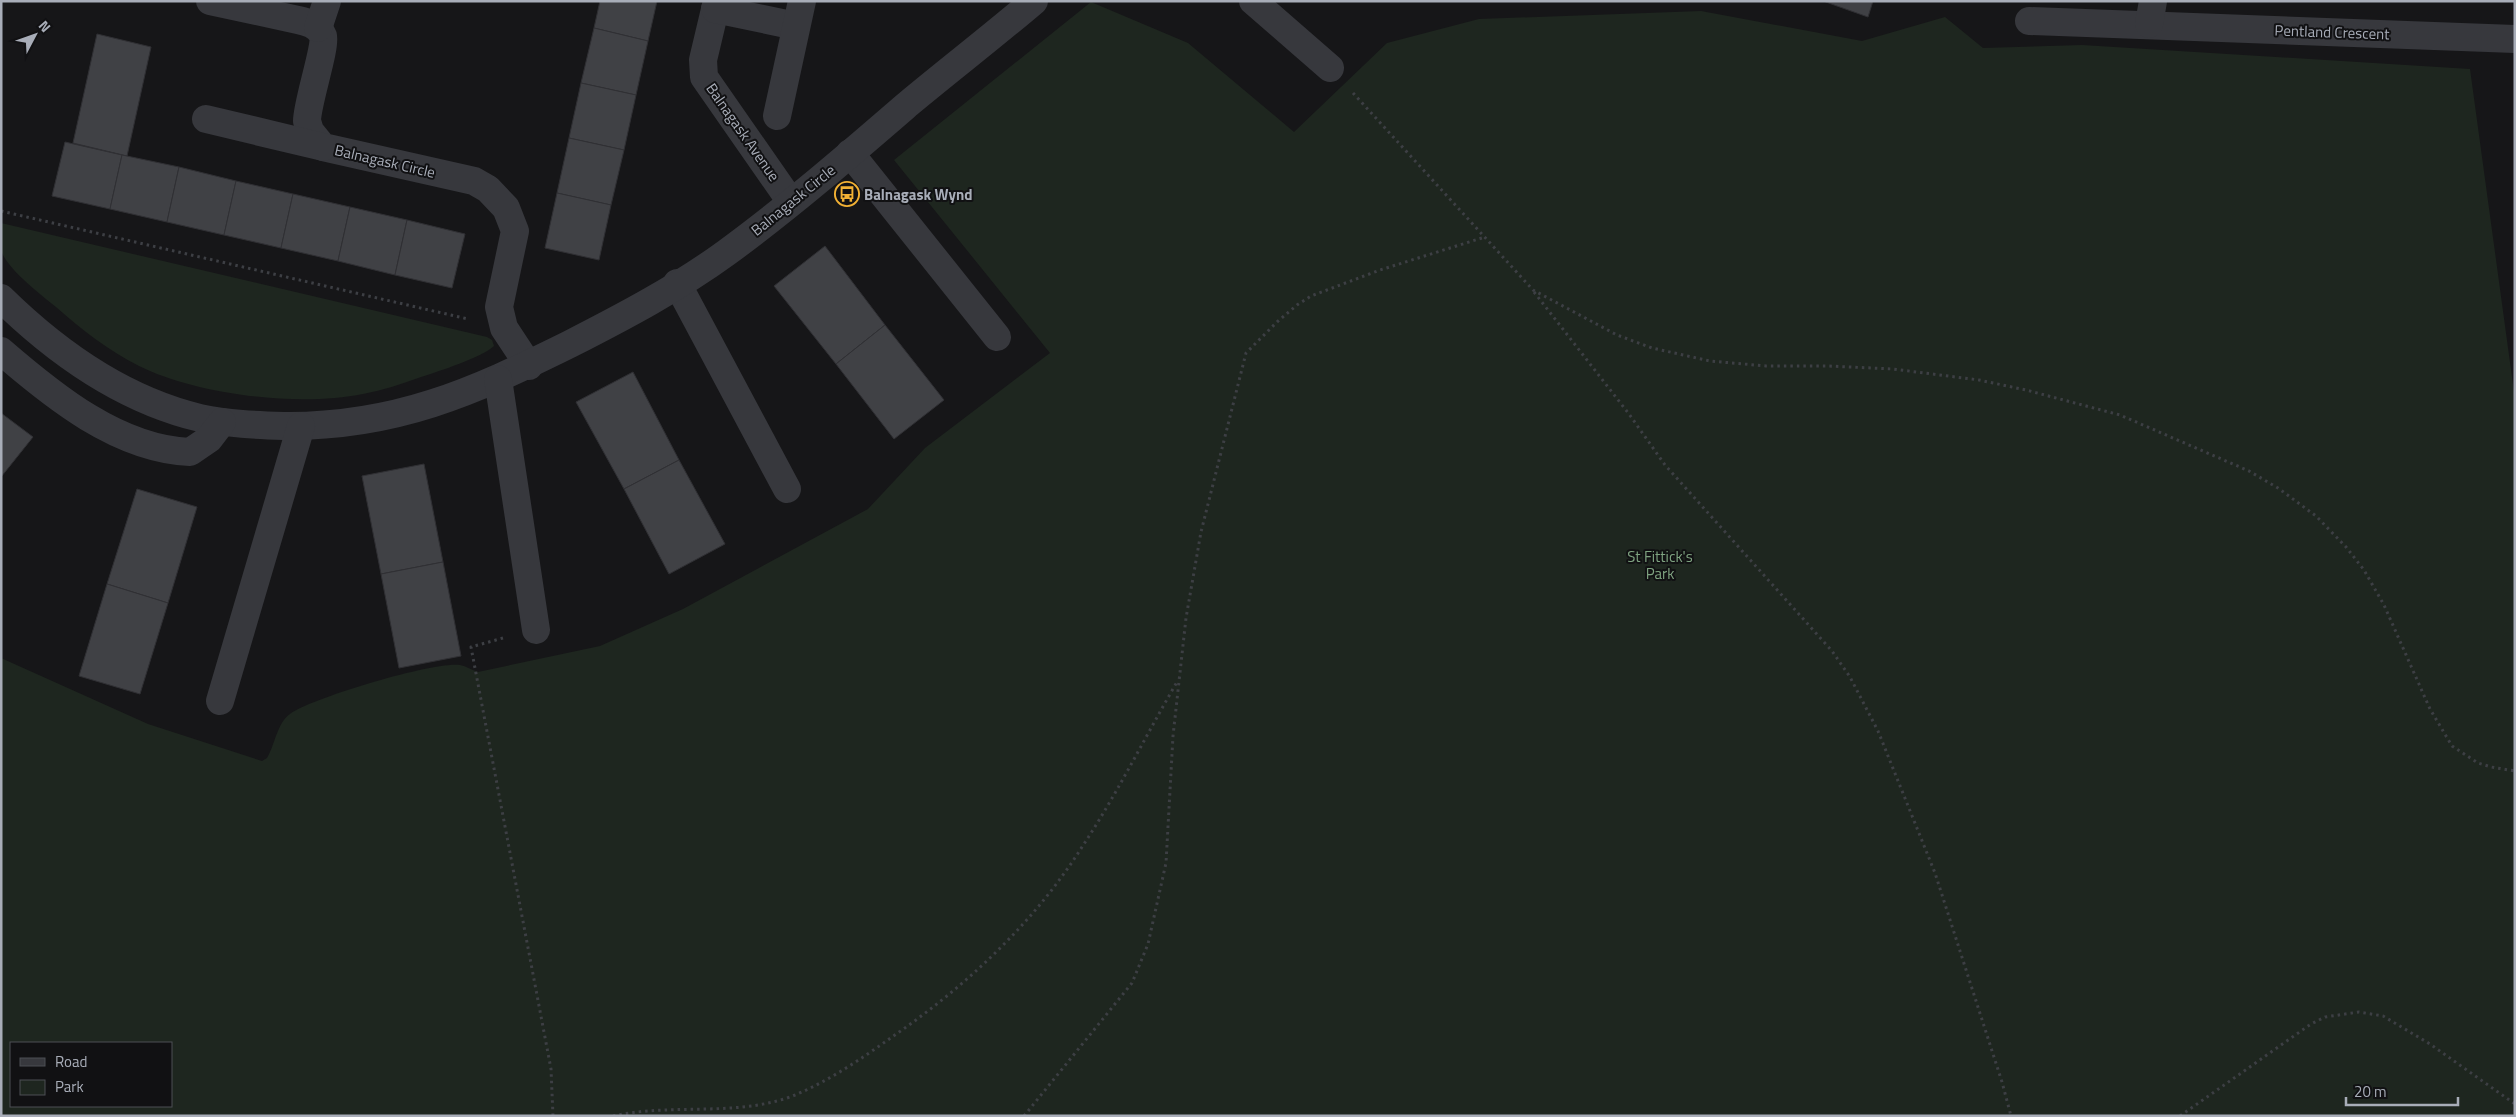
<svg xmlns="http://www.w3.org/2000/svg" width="2516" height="1117" font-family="'Titillium Web',sans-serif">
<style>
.green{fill:#1e261f;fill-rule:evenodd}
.building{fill:#404145;stroke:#303034}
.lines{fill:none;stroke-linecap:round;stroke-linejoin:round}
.path{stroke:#3d3f44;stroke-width:3;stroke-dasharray:2.5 4;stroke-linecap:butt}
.minor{stroke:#37383d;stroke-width:28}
.labels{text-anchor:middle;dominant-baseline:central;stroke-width:4;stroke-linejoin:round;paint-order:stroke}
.street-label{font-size:15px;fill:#a8adb8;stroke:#111113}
.poi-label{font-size:15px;font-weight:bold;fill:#a8adb8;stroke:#111113;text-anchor:start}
.park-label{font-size:15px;fill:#7fa381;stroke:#111113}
</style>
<rect width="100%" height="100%" fill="#161618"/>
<!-- green -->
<g class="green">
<path d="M1091 2 1188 43 1294 132 1387 43 1479 19 1701 11 1862 41 1945 17 1983 48 2082 45 2470 69 2515 399V1116H1V658L148 724 262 761 267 758C275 745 277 723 290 714 311 698 435 661 460 665 466 666 472 670 478 672L600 646 683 609 868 509 925 448 1050 353 894 160ZM11 1043H171V1106H11Z"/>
<path d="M1 223 487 337 492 340 494 346C483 357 437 372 421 377 402 384 383 390 363 394 298 407 198 395 139 366 109 351 81 329 56 307 41 295 6 268 1 250 0 242 1 231 1 223Z"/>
</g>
<!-- building -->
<g class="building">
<polygon points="600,1 657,1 648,41 594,28"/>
<polygon points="1823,1 1873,1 1868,17"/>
<polygon points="594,28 648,41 636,95 581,83"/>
<polygon points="97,34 151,47 127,156 73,143"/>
<polygon points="581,83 636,95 624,150 569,138"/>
<polygon points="569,138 624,150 611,205 557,193"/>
<polygon points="65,142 122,155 110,209 52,196"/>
<polygon points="122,155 179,167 167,222 110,209"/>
<polygon points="179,167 236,181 224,235 167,222"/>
<polygon points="236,181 293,194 281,248 224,235"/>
<polygon points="557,193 611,205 599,260 545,248"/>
<polygon points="293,194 350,207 338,261 281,248"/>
<polygon points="350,207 407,220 395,275 338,261"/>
<polygon points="407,220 465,234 452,288 395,275"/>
<polygon points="825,246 885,325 836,364 774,286"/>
<polygon points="885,325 944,400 894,439 836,364"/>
<polygon points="633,372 679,460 624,489 576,402"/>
<polygon points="1,413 33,437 1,477"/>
<polygon points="679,460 725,544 669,574 624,489"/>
<polygon points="424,464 443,562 381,574 362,476"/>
<polygon points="137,489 197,507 168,603 107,584"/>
<polygon points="443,562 461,656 399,668 381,574"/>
<polygon points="107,584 168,603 140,694 79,676"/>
</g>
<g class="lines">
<!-- path -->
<g class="path">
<polyline points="1353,93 1533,290 1617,335 1652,348 1710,361 1766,366 1828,366 1893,369 1979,380 2026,390 2120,415 2249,471 2278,488 2316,516 2346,547 2364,570 2384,605 2430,709 2452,746 2478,763 2491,767 2515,771"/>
<polyline points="1,211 468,319"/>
<polyline points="1534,292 1629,414 1665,465 1832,651 1850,677 1878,731 1935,873 2002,1082 2011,1116"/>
<polyline points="503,638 471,647 551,1069 553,1116"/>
<path d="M613 1116C672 1103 733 1117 790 1097 826 1083 861 1059 892 1037 965 987 1034 923 1082 847 1117 794 1145 737 1177 682"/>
<polyline points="1024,1116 1132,983 1148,944 1166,863 1173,736 1186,618 1201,532 1246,353 1277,322 1297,305 1311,296 1380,270 1485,237"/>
<polyline points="2180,1116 2311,1024 2325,1017 2359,1012 2383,1016 2430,1044 2515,1104"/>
</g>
<!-- minor -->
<g class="minor">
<path d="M210 1 298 20C308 22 319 25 323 36 326 48 307 103 307 121L310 131 323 147 474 181 488 189 506 208 515 231 499 307 504 328 529 366"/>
<polyline points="717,1 703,60 704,77 791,202"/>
<polyline points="1253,1 1330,68"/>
<polyline points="715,9 796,26"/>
<polyline points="2029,21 2515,39"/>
<polyline points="2149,24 2153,1"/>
<polyline points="318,28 327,1"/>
<polyline points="777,116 802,1"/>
<polyline points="206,119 323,147"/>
<polyline points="850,153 997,337"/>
<polyline points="677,283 787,489"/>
<path d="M1 298C56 352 124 400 200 418 228 424 256 425 284 426 395 427 473 392 570 344 623 317 678 288 726 253 789 207 849 155 908 104 950 69 993 36 1034 1"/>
<path d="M1 351C53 396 118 449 190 452L209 439 222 422"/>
<polyline points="498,379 536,630"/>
<polyline points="220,701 301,426"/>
</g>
</g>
<!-- icons -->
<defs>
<symbol id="bus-ring" viewBox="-11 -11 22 22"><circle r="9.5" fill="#111113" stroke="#f2b134" stroke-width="1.5"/><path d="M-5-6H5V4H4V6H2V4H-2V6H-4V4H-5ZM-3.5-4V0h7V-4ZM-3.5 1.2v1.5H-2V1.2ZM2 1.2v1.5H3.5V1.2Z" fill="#f2b134"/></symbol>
</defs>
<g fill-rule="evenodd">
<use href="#bus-ring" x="833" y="180" width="28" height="28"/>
</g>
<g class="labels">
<!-- street labels -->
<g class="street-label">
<text transform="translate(2332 32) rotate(2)">Pentland Crescent</text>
<text transform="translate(743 132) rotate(55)">Balnagask Avenue</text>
<text transform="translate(385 161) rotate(13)">Balnagask Circle</text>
<text transform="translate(793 200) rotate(-39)">Balnagask Circle</text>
</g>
<!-- poi labels -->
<g class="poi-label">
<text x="864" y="194">Balnagask Wynd</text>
</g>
<!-- park labels -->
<g class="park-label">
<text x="1660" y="556">St Fittick's<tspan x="1660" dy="17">Park</tspan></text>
</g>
</g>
<!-- border -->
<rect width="2516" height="1117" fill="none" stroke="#a8adb8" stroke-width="5"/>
<!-- legend -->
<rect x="10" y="1042" width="162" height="65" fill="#111113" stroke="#4d4f55"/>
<rect x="20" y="1058" width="25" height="8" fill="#37383d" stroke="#4d4f55"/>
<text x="55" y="1067" font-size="15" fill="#a8adb8">Road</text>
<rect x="20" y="1080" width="25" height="15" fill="#1e261f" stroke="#4d4f55"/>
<text x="55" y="1092" font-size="15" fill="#a8adb8">Park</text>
<!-- north arrow -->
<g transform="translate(35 35) rotate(49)" stroke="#111113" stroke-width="4" paint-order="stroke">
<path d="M0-4L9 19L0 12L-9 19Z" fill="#a8adb8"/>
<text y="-8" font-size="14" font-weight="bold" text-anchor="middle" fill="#a8adb8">N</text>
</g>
<!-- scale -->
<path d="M2346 1097v8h112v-8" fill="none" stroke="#a8adb8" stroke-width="2.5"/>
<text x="2354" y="1097" font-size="15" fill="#a8adb8" stroke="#111113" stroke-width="4" paint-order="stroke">20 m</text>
</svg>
